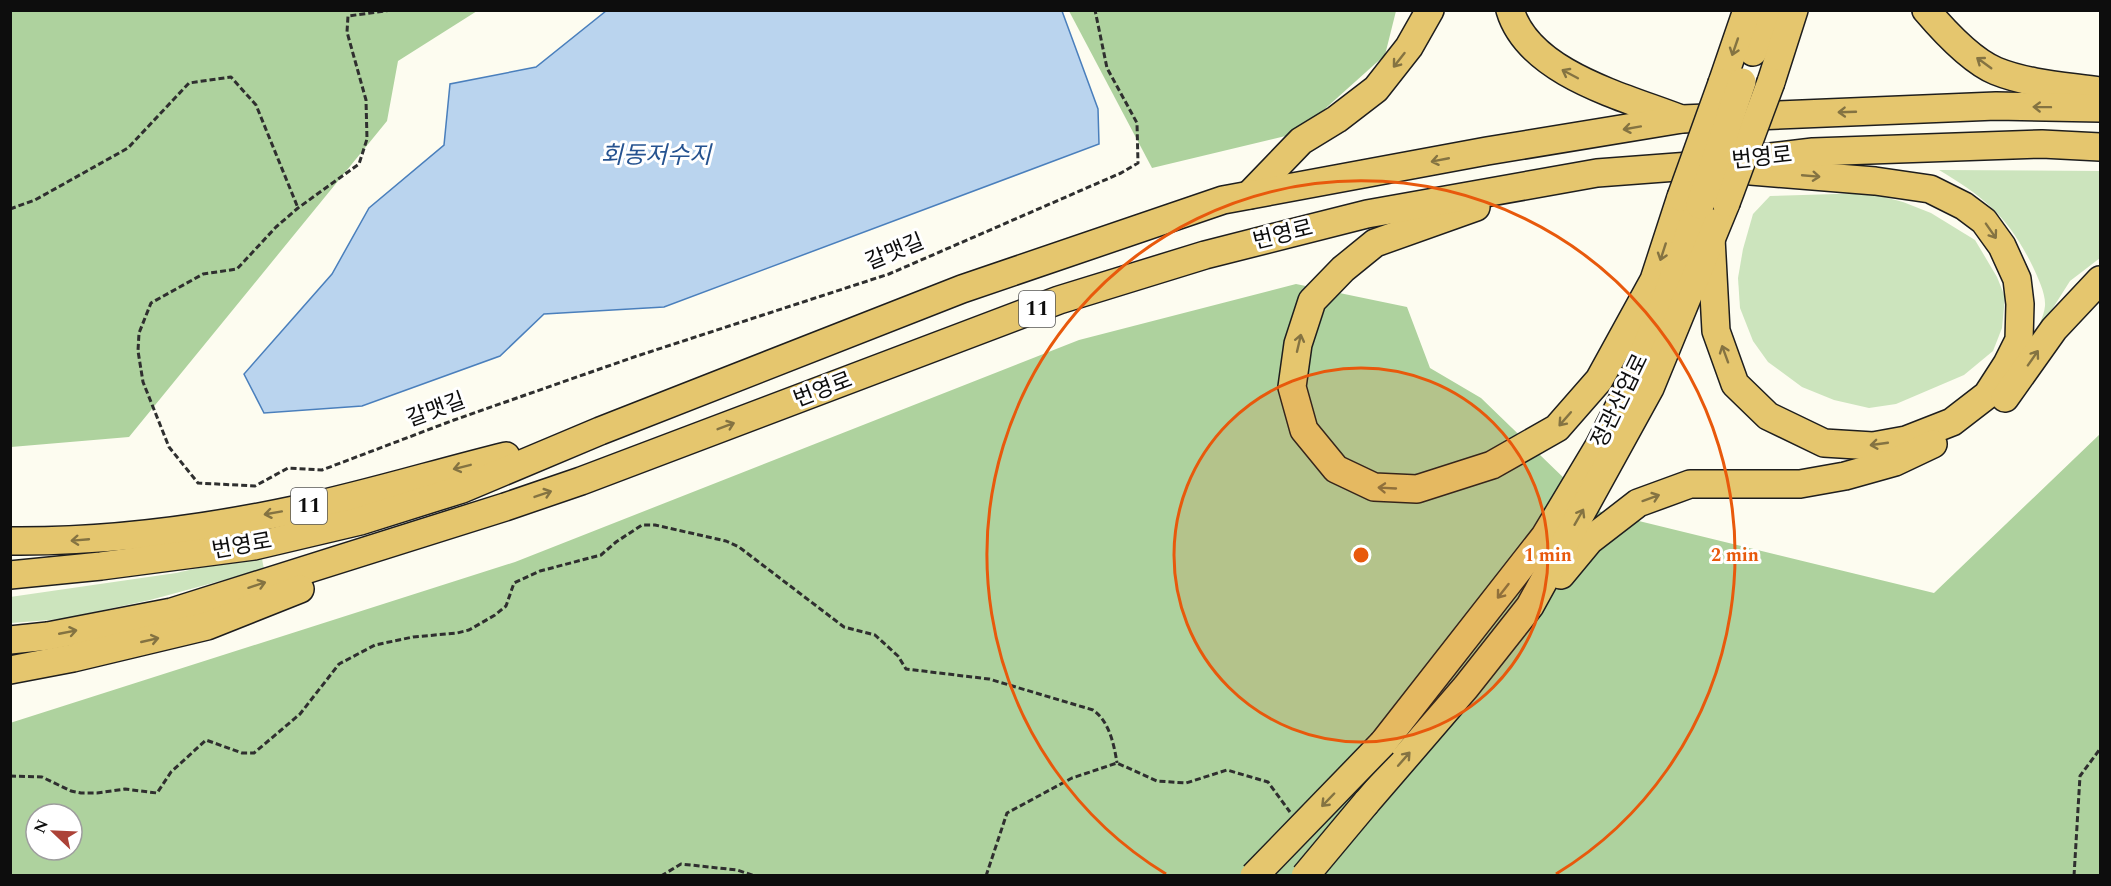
<svg xmlns="http://www.w3.org/2000/svg" width="2111" height="886" font-family="Spectral,'Noto Sans KR',serif">
<style>
.green{fill:#cce4bd}
.forest{fill:#aed29e;fill-rule:evenodd}
.water{fill:#bad4ee;stroke:#4a7fbc;stroke-width:1.5}
.lines{fill:none;stroke-linecap:round;stroke-linejoin:round}
.trunk-casing{stroke:#1e1e1e;stroke-width:30}
.path{stroke:#2f2f2f;stroke-width:3;stroke-dasharray:6 3;stroke-linecap:butt}
.trunk{stroke:#e5c66e;stroke-width:27}
.trunk-bridge-casing{stroke:#1e1e1e;stroke-width:30;stroke-linecap:butt}
.trunk-bridge{stroke:#e5c66e;stroke-width:27}
.oneway{stroke:#847342}
.ring{fill:none;stroke:#e8590c;stroke-width:3}
.labels{text-anchor:middle;dominant-baseline:central;stroke-width:6;stroke-linejoin:round;paint-order:stroke}
.shield{fill:#fff;stroke:#565656;stroke-width:1.5}
.shield-label{font-size:21px;font-weight:bold;fill:#0d0d0d}
.street-label{font-size:22px;fill:#0d0d0d;stroke:#fff}
.water-label{font-size:24px;font-style:italic;fill:#265390;stroke:#fff}
.centre{fill:#e8590c;stroke:#fff;stroke-width:3}
.ring-label{font-size:18px;text-anchor:middle;font-weight:bold;fill:#e8590c;stroke:#fff;stroke-width:6;stroke-linejoin:round;paint-order:stroke}
</style>
<rect width="100%" height="100%" fill="#fdfcf0"/>
<!-- green -->
<g class="green">
<path d="M1939 170 2100 171V258L2070 281 2032 341C2036 331 2044 317 2045 306 2046 294 2038 278 2033 267 2009 218 1986 198 1939 170Z"/>
<polygon points="1869,193 1903,202 1931,213 1975,240 1997,277 2005,297 2002,328 1993,351 1964,375 1896,404 1869,408 1834,400 1802,387 1768,362 1753,341 1740,308 1738,278 1743,249 1753,214 1770,196"/>
<polygon points="261,554 264,569 150,600 62,619 11,623 10,597 176,573"/>
</g>
<!-- forest -->
<g class="forest">
<polygon points="11,10 477,10 477,11 398,61 387,121 129,437 11,447"/>
<polygon points="1069,11 1396,11 1385,55 1298,133 1152,168"/>
<path d="M1296 284 1407 307 1430 368 1481 398 1598 511 1934 593 2100 434V875H11L10 723 515 562 1079 340ZM36 814H72V850H36Z"/>
</g>
<!-- water -->
<polygon class="water" points="606,11 1062,11 1098,109 1099,144 664,307 544,314 500,356 362,406 264,413 244,374 332,274 369,208 444,145 450,84 536,67"/>
<g class="lines">
<defs>
<g id="trunk">
<path d="M1510 10C1529 74 1625 97 1681 119"/>
<path d="M1926 10C1943 30 1972 61 1996 71 2028 84 2066 86 2100 91"/>
<polyline points="1753,52 1768,10"/>
<polyline points="1771,82 1794,10"/>
<polyline points="1722,83 1747,10"/>
<polyline points="1249,195 1301,141 1337,119 1376,89 1409,47 1430,10"/>
<polyline points="1476,207 1375,243 1343,269 1312,301 1298,344 1292,387 1304,430 1336,469 1374,487 1417,489 1492,465 1557,428 1599,380 1654,280 1681,197"/>
<polyline points="1711,238 1716,331 1735,384 1768,416 1824,443 1873,446 1906,440 1952,422 1987,395 2007,364 2019,340 2020,304 2017,279 2002,246 1984,221 1964,206 1930,189 1875,181 1751,171"/>
<polyline points="2005,398 2054,329 2100,280"/>
<path d="M10 541C107 542 205 529 299 509 369 494 437 473 506 456"/>
<polyline points="10,575 101,566 254,546 360,521 462,489 600,431 962,289 1223,200 1487,151 1682,119 1996,106 2100,108"/>
<polyline points="1561,575 1590,540 1638,503 1690,484 1800,484 1845,476 1895,462 1933,444"/>
<polyline points="10,640 48,636 172,612 505,507 581,481 1059,300 1205,255 1367,214 1597,173 1690,166 1813,152 2042,144 2100,147"/>
<polyline points="10,670 73,658 207,626 300,589"/>
<polyline points="1383,743 1545,536 1599,446 1631,383 1664,304 1700,205"/>
<polyline points="1366,803 1466,687 1530,606 1650,388 1726,203"/>
</g>
</defs>
<!-- trunk casing -->
<use href="#trunk" class="trunk-casing"/>
<!-- path -->
<g class="path">
<polyline points="392,10 348,16 347,32 366,100 367,139 359,164 298,208 276,227 237,269 203,274 151,303 139,333 138,351 143,382 169,447 198,483 255,486 288,468 322,470 454,420 634,357 889,274 1121,173 1138,163 1137,123 1107,68 1095,10"/>
<polyline points="10,209 35,200 128,148 189,83 231,77 256,105 298,208"/>
<path d="M10 776 42 777 71 791 81 793H97L125 789 157 793 171 772 206 740 242 753H254L300 714 339 664 375 645 413 637 457 633 469 630 495 615 506 606 514 583 540 571 601 555 616 542 642 525H655L726 541 739 547 844 627 875 635 898 656 906 669 989 679 1093 710C1109 721 1114 744 1117 763"/>
<polyline points="661,876 681,864 737,870 755,876"/>
<polyline points="986,876 1007,813 1072,778 1117,763 1157,781 1186,783 1227,770 1268,782 1290,812"/>
<polyline points="2074,876 2080,776 2100,749"/>
</g>
<!-- trunk -->
<use href="#trunk" class="trunk"/>
<defs>
<g id="trunk-bridge">
<polyline points="1681,197 1722,83"/>
<polyline points="1726,203 1771,82"/>
<polyline points="1700,205 1742,82"/>
<polyline points="1254,876 1383,743"/>
<polyline points="1305,876 1366,803"/>
</g>
</defs>
<!-- trunk-bridge casing -->
<use href="#trunk-bridge" class="trunk-bridge-casing"/>
<!-- trunk-bridge -->
<use href="#trunk-bridge" class="trunk-bridge"/>
</g>
<!-- one-way arrows -->
<defs><path id="oneway-shaft" d="M-6 0H5M1.5-3L5.5 0L1.5 3" fill="none" stroke-width="1.6" stroke-linecap="round" stroke-linejoin="round" transform="scale(1.5)"/></defs>
<g class="oneway">
<use href="#oneway-shaft" transform="translate(1735 47) rotate(109)"/>
<use href="#oneway-shaft" transform="translate(1399 60) rotate(128)"/>
<use href="#oneway-shaft" transform="translate(1984 63) rotate(-144)"/>
<use href="#oneway-shaft" transform="translate(1570 74) rotate(-152)"/>
<use href="#oneway-shaft" transform="translate(2042 107) rotate(-179)"/>
<use href="#oneway-shaft" transform="translate(1847 112) rotate(178)"/>
<use href="#oneway-shaft" transform="translate(1632 128) rotate(170)"/>
<use href="#oneway-shaft" transform="translate(1440 160) rotate(169)"/>
<use href="#oneway-shaft" transform="translate(1811 176) rotate(5)"/>
<use href="#oneway-shaft" transform="translate(1991 231) rotate(55)"/>
<use href="#oneway-shaft" transform="translate(1663 252) rotate(108)"/>
<use href="#oneway-shaft" transform="translate(1299 343) rotate(-77)"/>
<use href="#oneway-shaft" transform="translate(1725 354) rotate(-110)"/>
<use href="#oneway-shaft" transform="translate(2033 358) rotate(-55)"/>
<use href="#oneway-shaft" transform="translate(1565 419) rotate(131)"/>
<use href="#oneway-shaft" transform="translate(726 426) rotate(-21)"/>
<use href="#oneway-shaft" transform="translate(1879 444) rotate(172)"/>
<use href="#oneway-shaft" transform="translate(462 467) rotate(166)"/>
<use href="#oneway-shaft" transform="translate(1387 488) rotate(-177)"/>
<use href="#oneway-shaft" transform="translate(543 494) rotate(-19)"/>
<use href="#oneway-shaft" transform="translate(1651 498) rotate(-20)"/>
<use href="#oneway-shaft" transform="translate(273 513) rotate(170)"/>
<use href="#oneway-shaft" transform="translate(1579 517) rotate(-60)"/>
<use href="#oneway-shaft" transform="translate(80 540) rotate(175)"/>
<use href="#oneway-shaft" transform="translate(257 585) rotate(-18)"/>
<use href="#oneway-shaft" transform="translate(1503 591) rotate(128)"/>
<use href="#oneway-shaft" transform="translate(68 632) rotate(-11)"/>
<use href="#oneway-shaft" transform="translate(150 640) rotate(-13)"/>
<use href="#oneway-shaft" transform="translate(1404 759) rotate(-49)"/>
<use href="#oneway-shaft" transform="translate(1328 800) rotate(134)"/>
</g>
<!-- distance rings -->
<circle cx="1361" cy="555" r="187" fill="#e8590c" fill-opacity=".12"/>
<g class="ring">
<circle cx="1361" cy="555" r="187"/>
<path d="M1166 874A374 374 0 1 1 1556 874"/>
</g>
<g class="labels">
<!-- shield labels -->
<g class="shield">
<rect x="1019" y="291" width="36" height="36" rx="4.5"/>
<rect x="291" y="488" width="36" height="36" rx="4.5"/>
</g>
<g class="shield-label">
<text x="1037" y="309">11</text>
<text x="309" y="506">11</text>
</g>
<!-- street labels -->
<g class="street-label">
<text transform="translate(1762 158) rotate(-6)">번영로</text>
<text transform="translate(1283 235) rotate(-14)">번영로</text>
<text transform="translate(895 252) rotate(-22)">갈맷길</text>
<text transform="translate(823 390) rotate(-21)">번영로</text>
<text transform="translate(1620 401) rotate(-64)">정관산업로</text>
<text transform="translate(436 410) rotate(-20)">갈맷길</text>
<text transform="translate(242 546) rotate(-10)">번영로</text>
</g>
<!-- water labels -->
<g class="water-label">
<text x="656" y="156">회동저수지</text>
</g>
</g>
<circle cx="1361" cy="555" r="9" class="centre"/>
<g class="ring-label">
<text x="1548" y="561">1 min</text>
<text x="1735" y="561">2 min</text>
</g>
<!-- border -->
<rect width="2111" height="886" fill="none" stroke="#0d0d0d" stroke-width="24"/>
<!-- north arrow -->
<g transform="translate(54 832) rotate(293)"><circle r="28" fill="#ffffff" stroke="#9e9e9e" stroke-width="1.5"/>
<path d="M0-4.5L10 22L0 15L-10 22Z" fill="#ac4237"/>
<text y="-9" font-size="16" font-weight="bold" text-anchor="middle" fill="#0d0d0d">N</text>
</g>
</svg>
